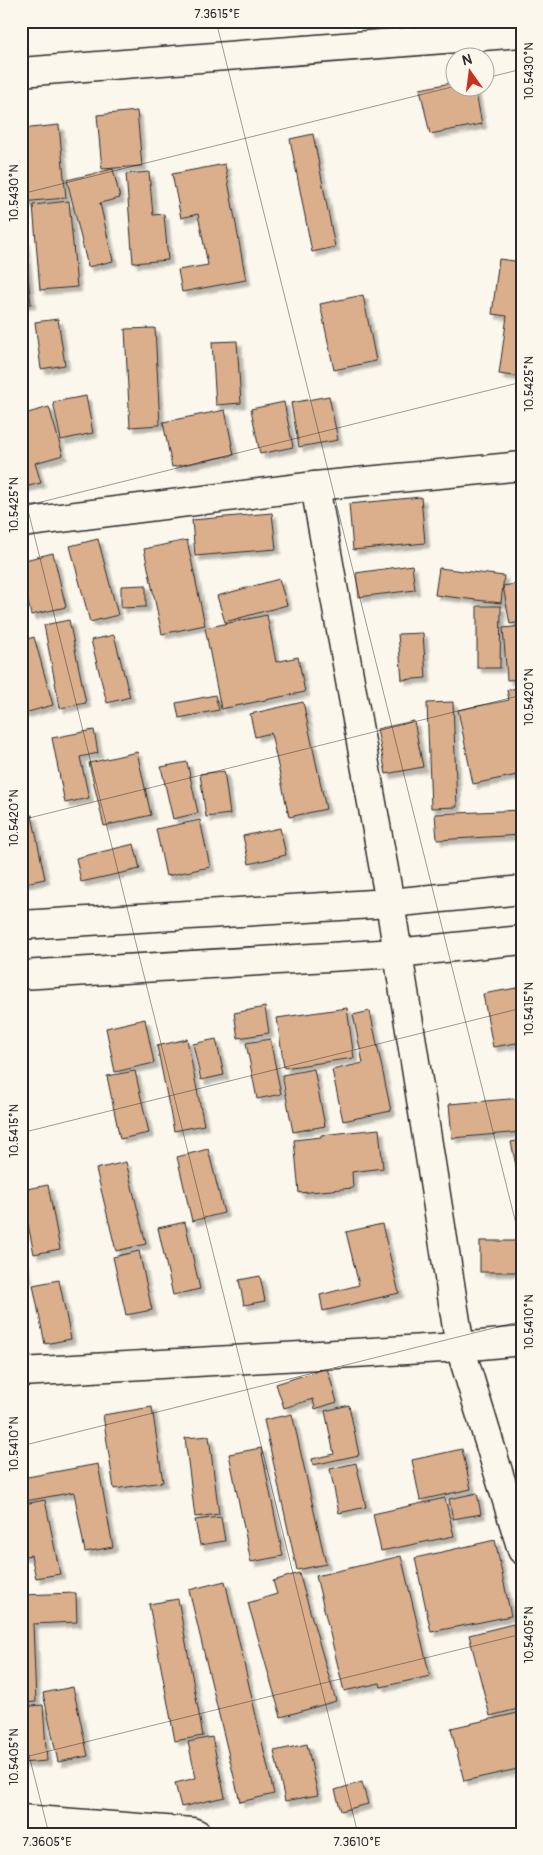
<svg xmlns="http://www.w3.org/2000/svg" width="543" height="1855" font-family="Pangolin,sans-serif">
<style>
.building{fill:#dbaf8c;stroke:#2b2b2b;filter:url(#shadow)}
.lines{fill:none;stroke-linecap:round;stroke-linejoin:round}
.minor-casing{stroke:#2b2b2b;stroke-width:31}
.tertiary-casing{stroke:#2b2b2b;stroke-width:31}
.minor{stroke:#fbf7ec;stroke-width:28}
.tertiary{stroke:#fbf7ec;stroke-width:28}
.ticks{fill:none;stroke:#2b2b2b;stroke-width:1;stroke-opacity:0.45}
.neatline{fill:none;stroke:#2b2b2b;stroke-width:2}
.ticks-label{font-size:12px;text-anchor:middle;fill:#2b2b2b}
</style>
<defs>
<filter id="shadow"><feDropShadow dx="4.5" dy="4.5" stdDeviation="1" flood-color="#0004"/></filter>
</defs>
<rect width="100%" height="100%" fill="#fbf7ec"/>
<filter id="ink" filterUnits="userSpaceOnUse"><feTurbulence type="fractalNoise" baseFrequency=".02" numOctaves="2"/><feDisplacementMap in="SourceGraphic" scale="10" xChannelSelector="R" yChannelSelector="G"/><feConvolveMatrix kernelMatrix="1 2 1 2 8 2 1 2 1" color-interpolation-filters="sRGB"/></filter>
<g filter="url(#ink)">
<!-- building -->
<g class="building">
<polygon points="456,82 456,88 475,88 482,124 430,134 420,89"/>
<polygon points="137,111 142,166 102,169 97,115"/>
<polygon points="59,125 66,198 21,202 21,129"/>
<polygon points="313,134 335,247 312,252 290,139"/>
<polygon points="225,164 246,280 182,292 178,270 208,265 198,214 181,218 172,174"/>
<polygon points="113,169 120,198 100,203 113,261 88,267 67,180"/>
<polygon points="149,172 153,215 164,214 168,260 133,263 126,174"/>
<polygon points="69,201 77,287 40,290 33,205"/>
<polygon points="21,212 31,304 21,305"/>
<polygon points="499,259 522,262 522,377 499,374 507,316 492,314"/>
<polygon points="363,295 376,361 334,370 320,304"/>
<polygon points="58,319 65,365 41,369 35,322"/>
<polygon points="155,328 160,425 130,427 125,329"/>
<polygon points="237,341 241,403 216,405 212,342"/>
<polygon points="86,396 93,433 61,440 53,402"/>
<polygon points="329,396 338,440 299,447 291,403"/>
<polygon points="284,402 293,447 260,454 251,409"/>
<polygon points="49,407 63,455 35,463 41,483 21,488 21,415"/>
<polygon points="225,410 234,455 172,467 163,422"/>
<polygon points="421,497 425,543 353,550 349,504"/>
<polygon points="272,513 276,549 195,556 192,520"/>
<polygon points="98,539 118,615 90,622 70,546"/>
<polygon points="187,540 205,625 162,634 144,549"/>
<polygon points="53,553 66,607 31,615 21,572 21,561"/>
<polygon points="412,565 415,590 359,597 356,573"/>
<polygon points="439,568 504,576 501,603 435,595"/>
<polygon points="279,579 287,605 225,622 217,596"/>
<polygon points="522,583 522,622 510,624 503,586"/>
<polygon points="146,585 146,607 121,608 121,586"/>
<polygon points="477,606 501,606 500,668 477,668"/>
<polygon points="267,615 276,662 298,657 305,692 221,709 205,628"/>
<polygon points="69,620 86,703 60,708 44,625"/>
<polygon points="522,626 522,679 507,680 503,628"/>
<polygon points="423,633 426,678 402,680 398,634"/>
<polygon points="114,635 130,697 107,703 91,640"/>
<polygon points="34,637 53,705 21,714 21,682 23,682 21,641"/>
<polygon points="522,687 522,774 473,784 458,710 509,700 507,690"/>
<polygon points="215,695 219,710 179,718 176,703"/>
<polygon points="303,702 326,809 289,817 271,733 255,737 250,714"/>
<polygon points="453,702 457,807 431,808 427,703"/>
<polygon points="414,721 423,767 386,774 377,729"/>
<polygon points="94,730 98,753 80,757 89,798 65,803 52,738"/>
<polygon points="137,752 151,815 104,826 89,763"/>
<polygon points="187,762 198,813 173,819 161,767"/>
<polygon points="224,771 230,814 206,817 200,774"/>
<polygon points="522,810 522,835 437,840 435,814"/>
<polygon points="32,815 45,879 21,884 21,817"/>
<polygon points="200,820 210,867 166,876 156,829"/>
<polygon points="280,828 286,855 249,864 243,836"/>
<polygon points="134,844 140,869 81,882 76,858"/>
<polygon points="522,987 522,1042 493,1047 483,994"/>
<polygon points="265,1007 269,1033 238,1038 234,1013"/>
<polygon points="347,1008 354,1058 284,1068 277,1018"/>
<polygon points="370,1011 391,1111 343,1121 332,1070 363,1063 353,1015"/>
<polygon points="145,1019 154,1063 115,1072 106,1028"/>
<polygon points="187,1039 204,1125 174,1131 157,1046"/>
<polygon points="216,1039 224,1075 201,1080 193,1044"/>
<polygon points="270,1039 281,1094 257,1099 246,1043"/>
<polygon points="314,1069 325,1126 293,1132 282,1075"/>
<polygon points="135,1071 149,1133 120,1139 107,1076"/>
<polygon points="522,1098 522,1132 452,1138 449,1104"/>
<polygon points="379,1129 383,1168 352,1172 353,1188 299,1193 294,1140 321,1137 321,1135"/>
<polygon points="522,1140 522,1194 511,1142"/>
<polygon points="208,1149 224,1213 192,1221 177,1157"/>
<polygon points="126,1162 146,1244 116,1251 96,1169"/>
<polygon points="48,1185 60,1249 34,1254 21,1190"/>
<polygon points="185,1222 200,1289 173,1295 158,1228"/>
<polygon points="382,1224 399,1293 323,1311 320,1295 359,1285 346,1232"/>
<rect x="480" y="1241" width="42" height="31"/>
<polygon points="139,1251 152,1310 126,1315 113,1257"/>
<polygon points="21,1252 28,1278 21,1280"/>
<polygon points="260,1276 265,1301 244,1305 239,1280"/>
<polygon points="59,1280 71,1339 45,1344 33,1285"/>
<polygon points="327,1368 337,1402 315,1409 313,1399 284,1408 276,1384"/>
<polygon points="349,1405 359,1455 313,1465 312,1459 334,1454 325,1411"/>
<polygon points="152,1407 163,1482 114,1489 103,1415"/>
<polygon points="292,1414 326,1564 297,1570 264,1420"/>
<polygon points="209,1436 219,1514 195,1517 185,1438"/>
<polygon points="261,1448 283,1556 251,1562 229,1454"/>
<polygon points="462,1449 471,1489 420,1500 412,1460"/>
<polygon points="356,1463 366,1507 339,1513 330,1469"/>
<polygon points="98,1464 113,1547 85,1552 74,1492 26,1501 22,1478"/>
<polygon points="21,1491 24,1504 45,1500 60,1574 36,1578 31,1555 21,1557"/>
<polygon points="477,1493 481,1514 453,1519 449,1499"/>
<polygon points="445,1498 454,1536 381,1551 373,1514"/>
<polygon points="221,1517 225,1541 200,1545 195,1520"/>
<polygon points="495,1540 511,1616 431,1632 415,1558"/>
<polygon points="401,1556 430,1676 381,1687 380,1683 344,1691 316,1576"/>
<polygon points="299,1573 336,1701 281,1717 248,1603 277,1594 273,1581"/>
<polygon points="225,1581 274,1794 240,1802 189,1590"/>
<polygon points="76,1593 77,1622 33,1624 36,1702 21,1703 21,1595"/>
<polygon points="178,1599 203,1736 175,1741 149,1604"/>
<polygon points="513,1624 522,1659 522,1708 490,1716 469,1635"/>
<polygon points="73,1687 88,1756 58,1762 43,1693"/>
<polygon points="43,1705 47,1761 21,1763 21,1707"/>
<polygon points="522,1712 522,1768 464,1781 451,1728"/>
<polygon points="212,1737 225,1797 181,1807 175,1783 196,1778 188,1742"/>
<polygon points="307,1744 318,1795 285,1801 274,1751"/>
<polygon points="362,1782 368,1804 341,1811 335,1790"/>
</g>
<g class="lines">
<defs>
<g id="minor">
<polyline points="21,72 522,33"/>
<polyline points="315,486 390,903 460,1347 522,1550"/>
<polyline points="21,523 315,486 522,466"/>
<polyline points="21,1372 460,1347 522,1341"/>
<polyline points="21,1819 192,1832 197,1834"/>
</g>
<g id="tertiary">
<polyline points="21,925 390,903 522,890"/>
<polyline points="21,975 397,953 522,940"/>
</g>
</defs>
<!-- minor casing -->
<use href="#minor" class="minor-casing"/>
<!-- tertiary casing -->
<use href="#tertiary" class="tertiary-casing"/>
<!-- minor -->
<use href="#minor" class="minor"/>
<!-- tertiary -->
<use href="#tertiary" class="tertiary"/>
</g>
</g>
<!-- ticks -->
<path class="ticks" d="M216 21 522 1248M486 78 522 69M21 194 456 86M21 482 358 1834M21 507 522 382M21 820 522 695M21 1133 522 1008M21 1446 522 1321M21 1724 49 1834M21 1758 522 1634"/>
<!-- margin -->
<rect width="543" height="1855" fill="none" stroke="#fbf7ec" stroke-width="55"/>
<!-- north arrow -->
<g transform="translate(470 72) rotate(346)"><circle r="24" fill="#fbf7ec" stroke="#a8a59f"/>
<path d="M0-4L9 19L0 12L-9 19Z" fill="#c8321e"/>
<text y="-8" font-size="14" font-weight="bold" text-anchor="middle" fill="#2b2b2b">N</text>
</g>
<rect x="28" y="28" width="488" height="1800" class="neatline"/>
<g class="ticks-label">
<text x="217" y="18">7.3615°E</text>
<text transform="translate(529 71) rotate(-90)" y="4">10.5430°N</text>
<text transform="translate(14 193) rotate(-90)" y="4">10.5430°N</text>
<text transform="translate(529 384) rotate(-90)" y="4">10.5425°N</text>
<text transform="translate(14 505) rotate(-90)" y="4">10.5425°N</text>
<text transform="translate(529 697) rotate(-90)" y="4">10.5420°N</text>
<text transform="translate(14 818) rotate(-90)" y="4">10.5420°N</text>
<text transform="translate(529 1009) rotate(-90)" y="4">10.5415°N</text>
<text transform="translate(14 1131) rotate(-90)" y="4">10.5415°N</text>
<text transform="translate(529 1322) rotate(-90)" y="4">10.5410°N</text>
<text transform="translate(14 1444) rotate(-90)" y="4">10.5410°N</text>
<text transform="translate(529 1635) rotate(-90)" y="4">10.5405°N</text>
<text transform="translate(14 1757) rotate(-90)" y="4">10.5405°N</text>
<text x="47" y="1846">7.3605°E</text>
<text x="357" y="1846">7.3610°E</text>
</g>
</svg>
